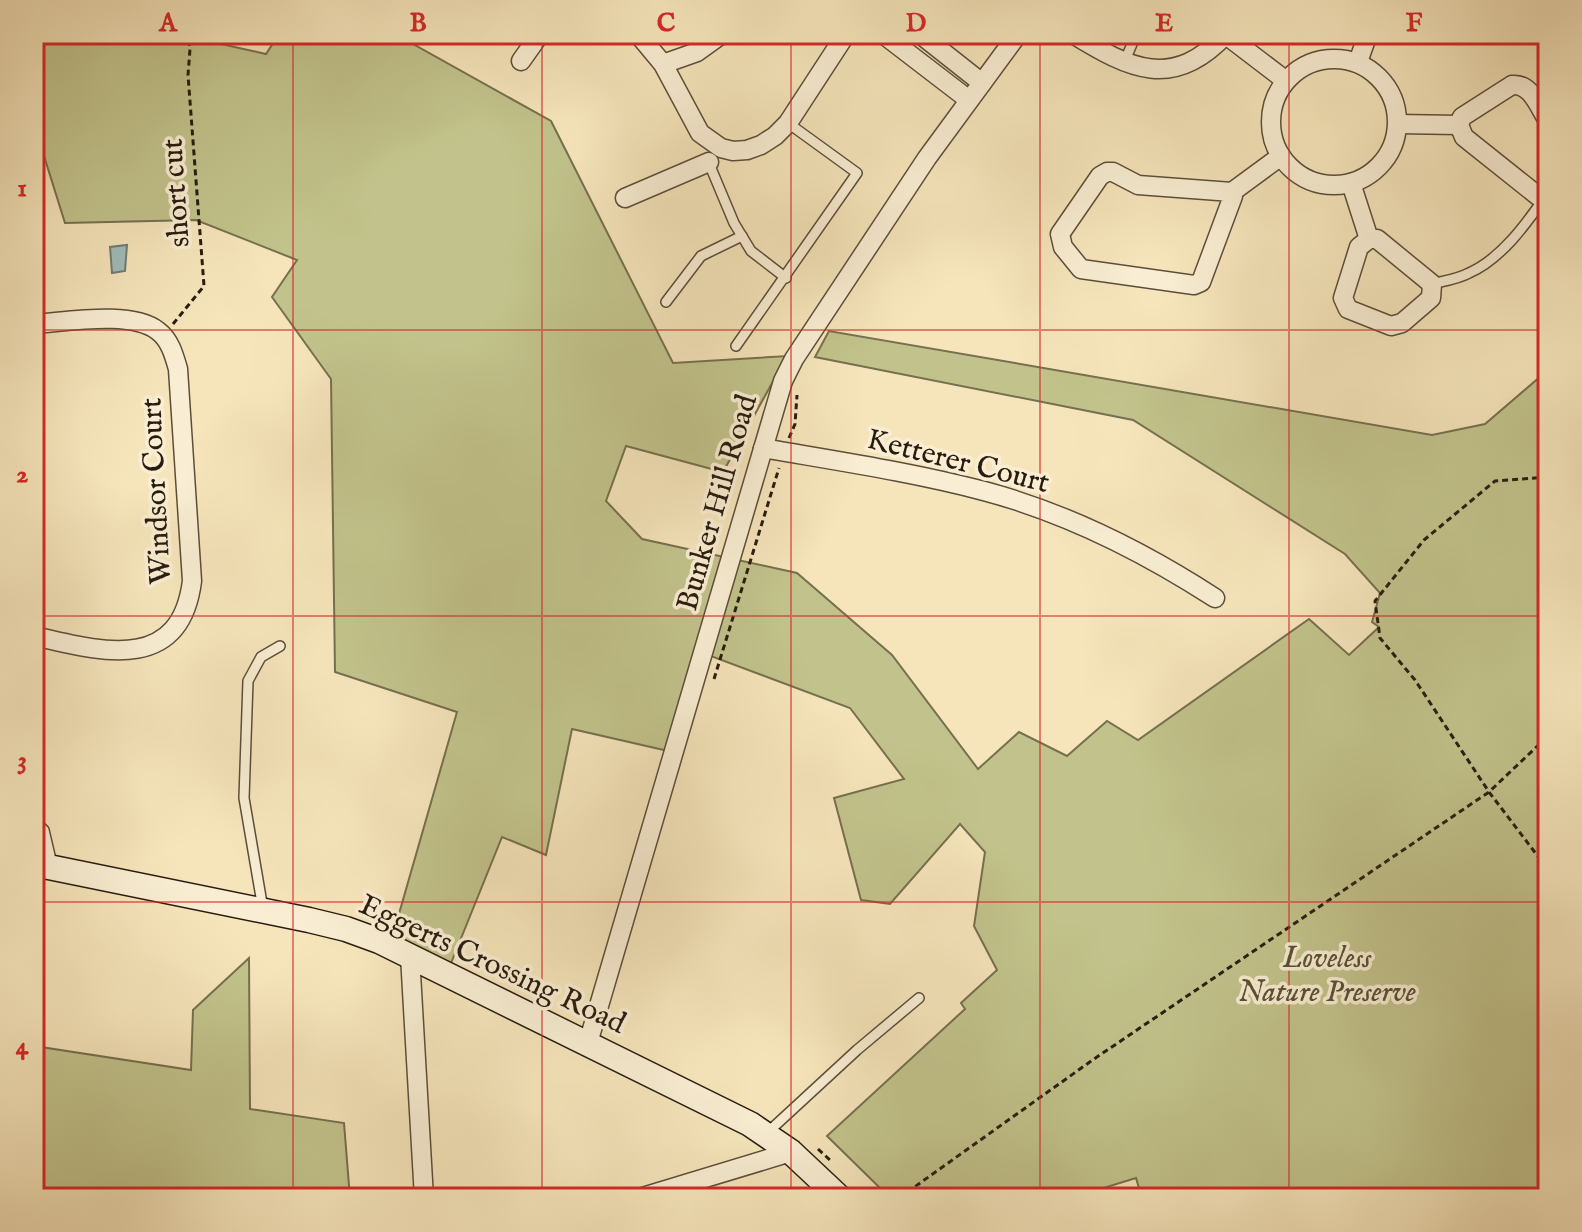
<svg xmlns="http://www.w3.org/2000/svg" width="1582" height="1232" font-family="'IM FELL English',serif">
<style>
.green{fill:#c2c38c;stroke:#76704e;stroke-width:2}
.water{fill:#a0bdba;stroke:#707d76;stroke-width:2}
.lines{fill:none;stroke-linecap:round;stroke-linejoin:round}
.lane-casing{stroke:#5c4e3a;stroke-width:12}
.street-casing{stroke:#5c4e3a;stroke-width:21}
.secondary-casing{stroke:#291c0f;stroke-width:27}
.path{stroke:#291c0f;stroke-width:3;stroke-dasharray:6 4;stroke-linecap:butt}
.lane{stroke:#f9eed3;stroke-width:9}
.street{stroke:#f9eed3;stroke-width:18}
.secondary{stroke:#f9eed3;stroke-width:24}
.grid{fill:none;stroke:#d62828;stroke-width:2;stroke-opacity:0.55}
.labels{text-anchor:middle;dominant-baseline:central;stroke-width:7;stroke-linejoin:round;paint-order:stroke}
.street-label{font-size:30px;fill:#291c0f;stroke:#f9eed3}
.park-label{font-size:30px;font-style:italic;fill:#574e34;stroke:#f9eed3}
.neatline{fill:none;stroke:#d62828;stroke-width:3}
.grid-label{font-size:26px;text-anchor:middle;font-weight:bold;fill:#d62828}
</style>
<rect width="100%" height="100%" fill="#f6e5bb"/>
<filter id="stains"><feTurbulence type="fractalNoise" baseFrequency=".0025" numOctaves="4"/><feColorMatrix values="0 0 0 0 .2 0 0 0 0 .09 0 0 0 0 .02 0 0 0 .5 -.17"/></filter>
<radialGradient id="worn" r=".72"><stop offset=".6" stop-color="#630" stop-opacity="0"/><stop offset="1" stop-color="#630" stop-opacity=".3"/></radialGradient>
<!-- green -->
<g class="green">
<polygon points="34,34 176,34 266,54 279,34 395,34 551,121 673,363 787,356 723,472 626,446 606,501 642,539 797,573 892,655 978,769 1019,732 1067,756 1107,721 1138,740 1309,619 1349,655 1379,627 1372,622 1380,593 1345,554 1133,420 815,357 829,331 1432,435 1485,424 1548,370 1548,1198 1142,1198 1136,1178 1071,1198 888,1198 882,1190 827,1136 965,1009 961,1003 997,970 974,926 985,852 960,824 890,904 861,900 834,798 904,779 850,708 703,653 677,753 572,729 546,855 502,837 445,978 388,952 457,712 335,672 331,379 272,297 297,260 196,220 65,223 34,124"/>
<polygon points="249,958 250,1109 344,1123 350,1198 34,1198 34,1046 191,1070 193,1010"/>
</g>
<!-- water -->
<polygon class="water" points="127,245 125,271 112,273 110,247"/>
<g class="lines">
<defs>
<g id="lane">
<polyline points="1124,63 1132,44 1132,34"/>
<polyline points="708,161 734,223 751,251 786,278"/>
<path d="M1432 284C1444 281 1458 279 1469 273 1501 259 1526 224 1545 197"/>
<polyline points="666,302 701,256 742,236"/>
<polyline points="736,346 857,173 788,123"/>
<polyline points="34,821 44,830 52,864"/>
<polyline points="263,909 244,798 248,681 261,657 280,646"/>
<polyline points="767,1133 857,1050 919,998"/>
</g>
<g id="street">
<polyline points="638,34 663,64 700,133 721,148 733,151 747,150 761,145 775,136 788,123 846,34"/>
<polyline points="883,34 969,100"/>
<polyline points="920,34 982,83"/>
<path d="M1073 34C1130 69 1173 91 1226 34"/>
<polyline points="1226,35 1285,80"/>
<circle cx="1334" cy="122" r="63"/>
<polyline points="521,61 540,34"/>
<polyline points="1358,62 1368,34"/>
<polyline points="663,64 697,52 722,34"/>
<path d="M1548 121C1539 107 1531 83 1512 85L1462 117 1459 125 1464 137 1538 196 1548 195"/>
<polyline points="1398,124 1459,125"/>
<polygon points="1107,172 1113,172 1138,185 1232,192 1233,196 1201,282 1194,285 1081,269 1063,247 1060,234 1100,176"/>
<polyline points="1351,183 1369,239"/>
<polyline points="1232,192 1281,156"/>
<polyline points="625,198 709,162"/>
<polygon points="1369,239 1377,239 1432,284 1431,298 1402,323 1391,326 1348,309 1343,298 1359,247"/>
<path d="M34 324C67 322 131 310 158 331 170 340 174 355 178 369L192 581C180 675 99 651 34 636"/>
<path d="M763 448C837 461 912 472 984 491 1067 513 1144 552 1215 598"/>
<polyline points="410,956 424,1198"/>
<polyline points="588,1043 783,381 794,359 927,158 1018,34"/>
<polyline points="639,1198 791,1152"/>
</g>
<polyline id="secondary" points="34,864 309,920 346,929 379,941 750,1124 791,1152 840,1198"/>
</defs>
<!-- lane casing -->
<use href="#lane" class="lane-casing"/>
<!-- street casing -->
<use href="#street" class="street-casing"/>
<!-- secondary casing -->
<use href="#secondary" class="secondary-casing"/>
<!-- path -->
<g class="path">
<polyline points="173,324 204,286 188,75 190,49 188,34"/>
<polyline points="789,438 795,424 797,395"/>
<polyline points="1548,477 1495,481 1424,540 1375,601 1380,638 1415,680 1489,792 1540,859 1548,862"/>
<polyline points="714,679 779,468"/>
<polyline points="818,1149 830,1160"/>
<polyline points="857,1189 866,1198"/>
<polyline points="899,1198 1094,1059 1489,792 1548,736"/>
<polyline points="1536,1198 1548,1183"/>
</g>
<!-- lane -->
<use href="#lane" class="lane"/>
<!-- street -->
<use href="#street" class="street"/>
<!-- secondary -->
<use href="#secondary" class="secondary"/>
</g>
<!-- grid -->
<path class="grid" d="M293 34V1198M542 34V1198M791 34V1198M1040 34V1198M1289 34V1198M34 330H1548M34 616H1548M34 902H1548"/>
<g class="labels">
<!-- street labels -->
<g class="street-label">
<text transform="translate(177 193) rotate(-94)">short cut</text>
<text transform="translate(958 462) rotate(14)">Ketterer Court</text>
<text transform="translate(157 491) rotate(-93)">Windsor Court</text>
<text transform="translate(718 503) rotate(-74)">Bunker Hill Road</text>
<text transform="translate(492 965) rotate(25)">Eggerts Crossing Road</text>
</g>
<!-- park labels -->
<g class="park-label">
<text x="1327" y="959">Loveless<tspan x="1327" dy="34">Nature Preserve</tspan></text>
</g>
</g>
<!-- margin -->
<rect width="1582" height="1232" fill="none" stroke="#f6e5bb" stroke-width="88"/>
<rect x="44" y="44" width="1494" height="1144" class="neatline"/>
<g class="grid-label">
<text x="168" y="31">A</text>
<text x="418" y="31">B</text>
<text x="666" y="31">C</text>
<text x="916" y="31">D</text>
<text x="1164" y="31">E</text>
<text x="1414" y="31">F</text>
<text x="22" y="196">1</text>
<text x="22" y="482">2</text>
<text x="22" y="768">3</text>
<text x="22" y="1054">4</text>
</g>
<rect width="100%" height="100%" filter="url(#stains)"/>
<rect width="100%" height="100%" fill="url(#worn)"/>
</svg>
